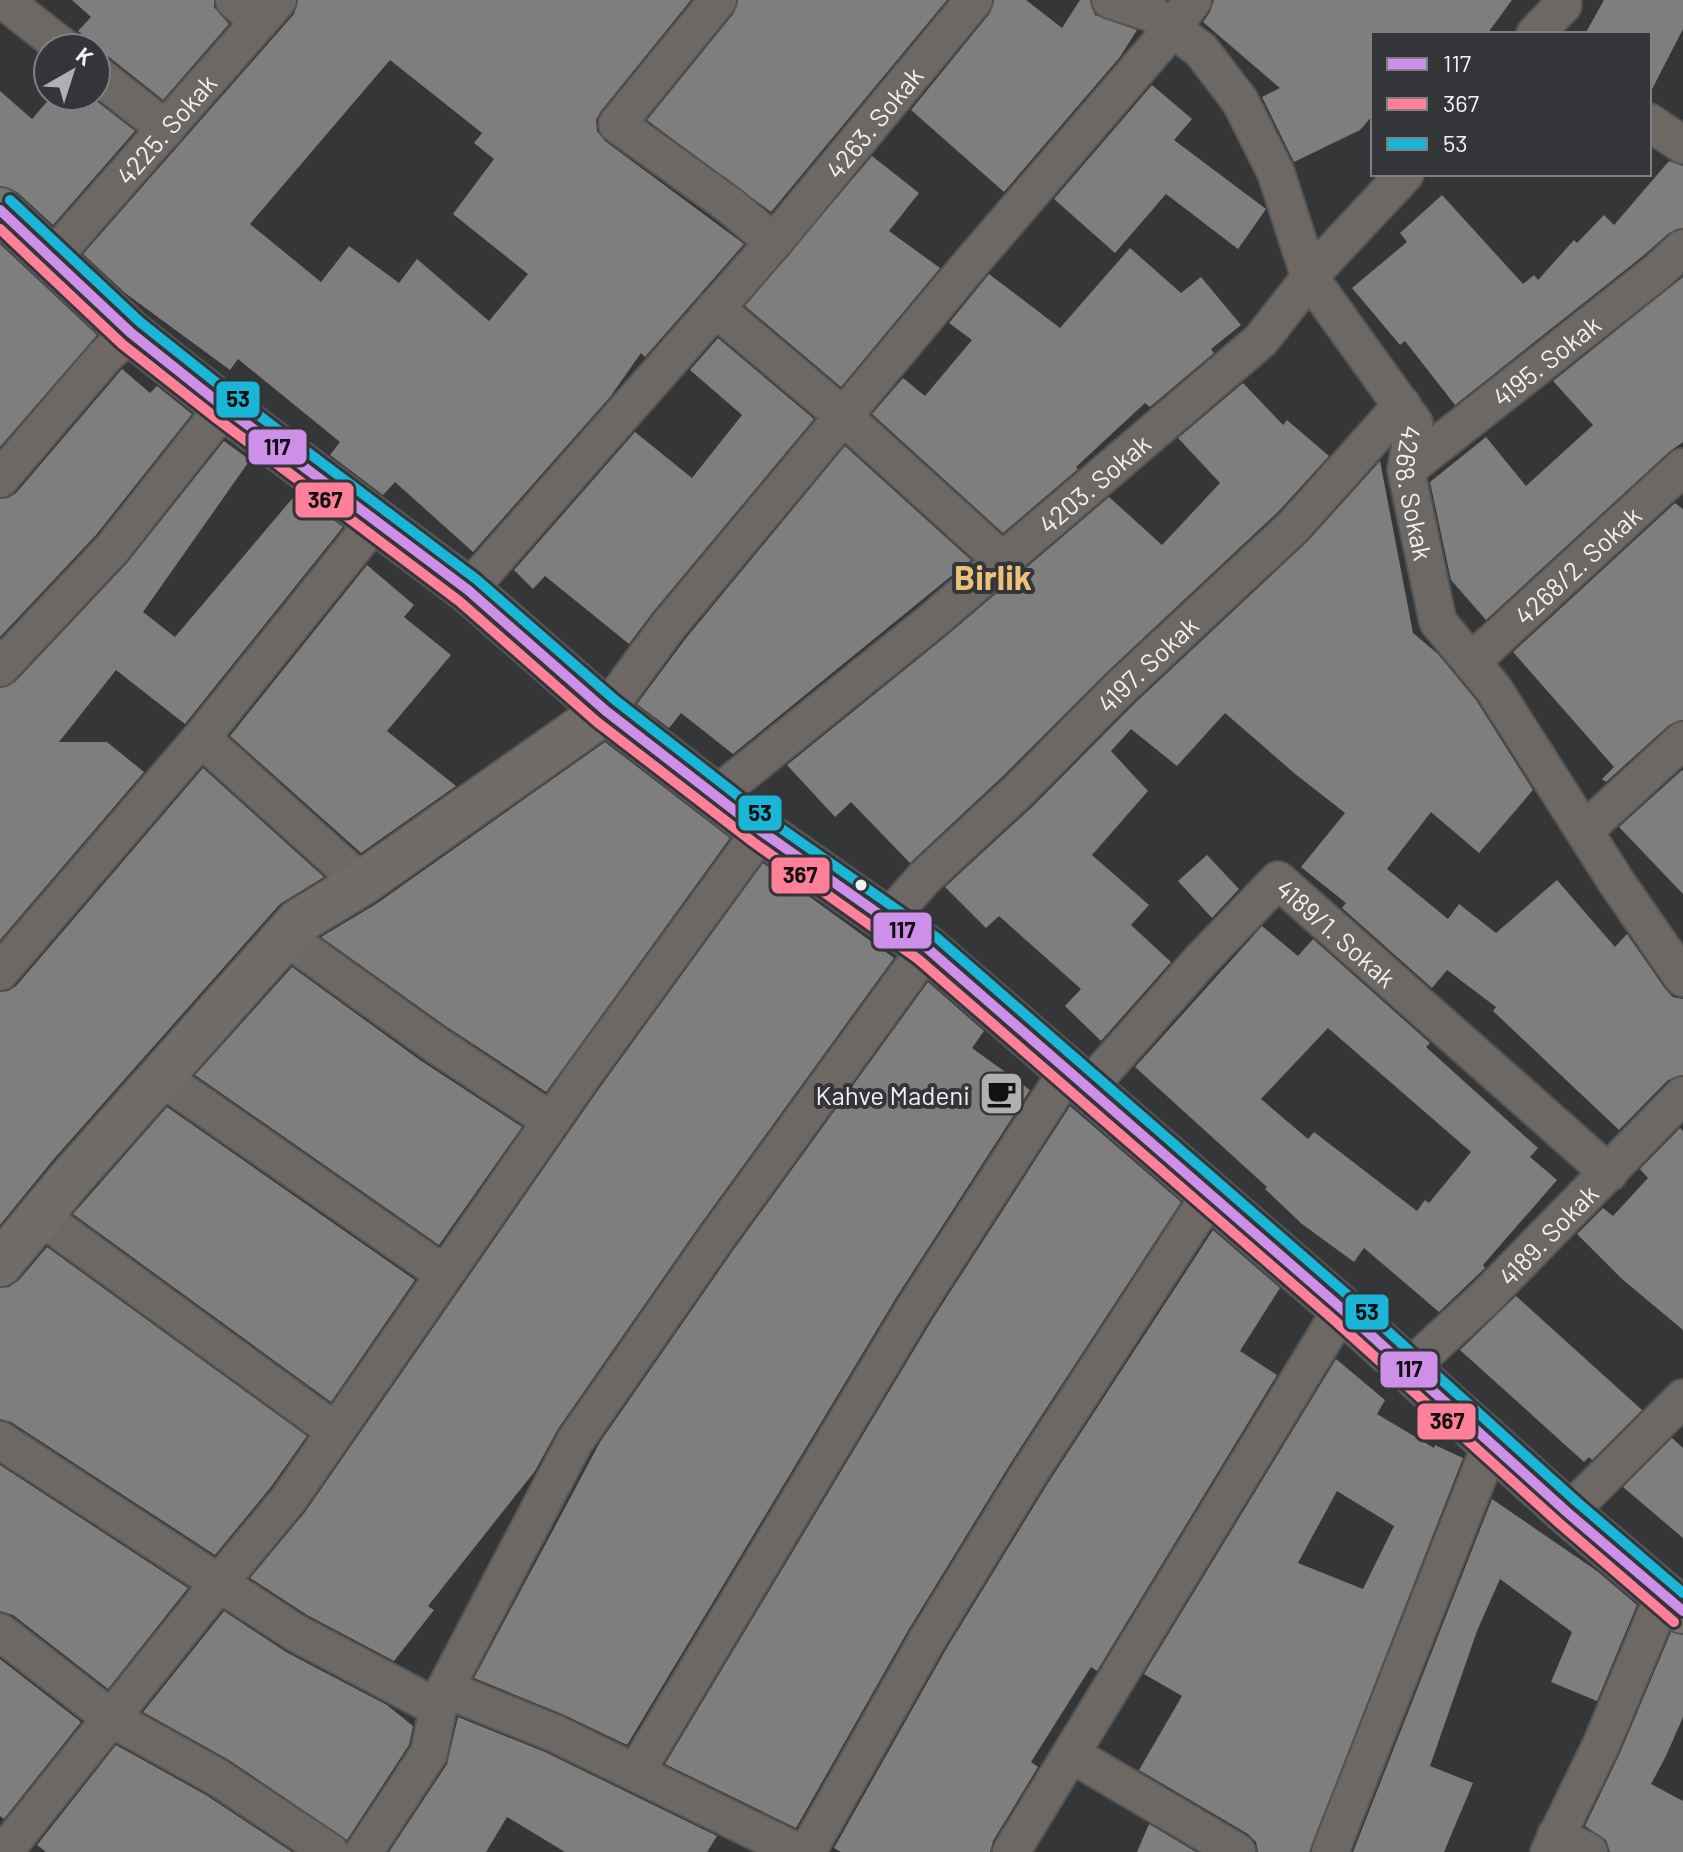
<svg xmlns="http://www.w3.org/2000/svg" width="1683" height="1852" font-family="Barlow,sans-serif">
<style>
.building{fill:#7e7e7f;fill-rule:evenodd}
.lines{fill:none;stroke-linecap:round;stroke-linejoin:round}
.minor-casing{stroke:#535455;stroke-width:40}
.secondary-casing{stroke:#535455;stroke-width:48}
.primary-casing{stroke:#535455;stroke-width:48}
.minor{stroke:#6e6864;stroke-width:36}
.secondary{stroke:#716c67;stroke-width:44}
.primary{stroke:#7a736d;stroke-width:44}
.bus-1-casing{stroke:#343538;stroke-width:16}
.bus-2-casing{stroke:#343538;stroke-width:16}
.bus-3-casing{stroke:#343538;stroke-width:16}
.bus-1{stroke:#ce8fe9;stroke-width:10}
.bus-2{stroke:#ff8098;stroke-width:10}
.bus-3{stroke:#1ab6d8;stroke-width:10}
.bus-dot{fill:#f0f1f3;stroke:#343538;stroke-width:3}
.labels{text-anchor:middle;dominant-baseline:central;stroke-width:8;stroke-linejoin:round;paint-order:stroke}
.street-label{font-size:26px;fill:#f0f1f3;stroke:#343538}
.poi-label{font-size:26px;fill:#f0f1f3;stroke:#343538;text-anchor:end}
.district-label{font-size:34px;font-weight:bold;fill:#ecc17c;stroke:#343538}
.line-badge{stroke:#343538;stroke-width:3}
.pale-badge-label{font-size:22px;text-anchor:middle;font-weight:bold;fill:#111}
</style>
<rect width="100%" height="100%" fill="#353637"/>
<!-- building -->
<g class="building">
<polygon points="72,0 214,0 214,7 229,24 163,100 109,57 96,53 96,46 78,31 91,17"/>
<path d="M298 0H691L601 111 596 120 597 131 605 141 744 244 645 357 641 353 610 397 473 552 395 482 383 495 330 455 340 442 238 359 230 370 125 293 83 254 294 14ZM390 60 482 133 474 143 494 159 453 214 528 274 489 321 417 259 399 283 349 246 321 282 250 224Z"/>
<polygon points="738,0 947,0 771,212 647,120 734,13"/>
<polygon points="994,0 1026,0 1062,28 1080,0 1090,0 1095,15 1137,30 1120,57 1004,192 911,110 990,13"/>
<polygon points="1214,0 1512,0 1487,34 1373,34 1373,115 1360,130 1294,162 1262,97 1280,88 1203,22 1210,12"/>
<polygon points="1604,0 1683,0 1683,29 1649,95 1649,34 1585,34"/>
<polygon points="1152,85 1192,119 1174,140 1266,209 1238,249 1166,194 1115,253 1054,199"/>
<polygon points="0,91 32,119 52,96 90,96 135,131 53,225 17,192 0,186"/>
<polygon points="872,156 919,193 889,231 940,268 841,387 745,306"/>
<polygon points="1669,161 1683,166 1683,228 1669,233 1643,256 1455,405 1405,341 1400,345 1352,288 1407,242 1400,233 1442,195 1523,284 1534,275 1538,280 1574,240 1577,243 1604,215 1614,225"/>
<polygon points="0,244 97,335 0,447"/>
<polygon points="1130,248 1181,293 1201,277 1241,325 1211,349 1214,353 1150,407 1145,403 1076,467 1078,469 1003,533 872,414 903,378 925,396 972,340 949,323 989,274 1060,328"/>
<polygon points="1683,277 1683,442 1669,452 1486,620 1451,580 1430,482 1486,437 1526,486 1593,425 1553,381"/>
<polygon points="718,338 814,419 653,612 629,644 545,576 533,589 514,570 635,432 692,478 742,415 690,370"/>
<polygon points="122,369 150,393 157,386 192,414 96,535 0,637 0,499 8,498 16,493"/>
<polygon points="1243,383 1283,425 1287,420 1329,456 1279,511 1106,673 1002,777 910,863 851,802 835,817 787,765 945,637 1109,497 1162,545 1220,483 1178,438"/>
<polygon points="224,441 250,460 143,612 175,637 297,493 343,527 185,724 116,670 59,742 107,742 144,772 0,940 0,688 15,682 127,563"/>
<polygon points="845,446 971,560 733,754 681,713 669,728 637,704 686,638"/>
<polygon points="1380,461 1413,633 1438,654 1476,700 1533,790 1479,853 1431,812 1387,869 1448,919 1459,904 1496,933 1557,880 1615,947 1627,934 1666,990 1673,997 1683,999 1683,1075 1668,1080 1619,1130 1493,1011 1496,1007 1447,970 1432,988 1342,908 1346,903 1301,867 1345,813 1294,773 1225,713 1177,766 1131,729 1111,751 1148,791 1092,855 1149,905 1131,925 1171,962 1101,1041 1065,1006 1081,989 999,916 986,928 945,887 1032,807 1135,703 1308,541"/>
<polygon points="1675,503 1683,509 1683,720 1669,725 1606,782 1602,779 1614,767 1513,652"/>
<polygon points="367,565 414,605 404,617 451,655 387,731 456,786 361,853 230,736"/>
<polygon points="605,742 730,838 546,1092 444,1025 321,937 376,904"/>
<polygon points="203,768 324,877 280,904 53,1160 0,1225 0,992 8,991 16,986"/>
<polygon points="1682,770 1683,771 1683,894 1619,827"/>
<polygon points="1207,855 1239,889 1212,918 1178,881"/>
<polygon points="763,863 894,958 700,1225 558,1429 535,1471 428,1606 434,1610 394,1661 307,1615 250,1578 305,1512 598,1090"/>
<path d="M1262 926 1298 956 1313 939 1430 1043 1426 1047 1538 1148 1530 1157 1557 1180 1483 1265 1485 1268 1439 1312 1364 1248 1354 1262 1302 1224 1265 1189 1267 1187 1135 1067ZM1328 1028 1471 1152 1429 1203 1425 1200 1417 1211 1314 1132 1308 1139 1261 1099Z"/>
<polygon points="292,967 420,1060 522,1127 439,1245 195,1075"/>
<polygon points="928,982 984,1031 972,1048 1030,1090 896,1298 627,1745 562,1714 474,1678 600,1442 734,1249"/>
<polygon points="1070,1106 1181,1202 1012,1461 909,1629 796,1828 665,1764 932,1320"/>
<polygon points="167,1107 415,1280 331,1402 73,1214"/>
<polygon points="1680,1128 1683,1131 1683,1330 1622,1279 1577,1234 1603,1208 1613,1216 1648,1178 1640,1169"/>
<polygon points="1213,1230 1280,1288 1240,1351 1277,1375 1097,1671 1091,1667 1031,1762 1038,1767 993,1841 990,1852 841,1852 834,1848 945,1651 1048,1483"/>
<polygon points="47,1247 307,1436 271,1487 215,1555 11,1422 0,1419 0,1288 9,1287 19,1280"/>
<polygon points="1516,1296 1642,1410 1592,1460 1589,1457 1584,1462 1460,1350"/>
<path d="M1336 1359 1385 1400 1377 1414 1434 1448 1435 1445 1463 1458 1309 1852H1258L1256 1842 1248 1834 1139 1770 1182 1696 1144 1674ZM1337 1491 1394 1526 1363 1589 1298 1563Z"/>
<polygon points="1672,1438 1683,1448 1683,1538 1623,1487"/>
<polygon points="0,1465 188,1588 108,1689 13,1615 0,1611"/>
<polygon points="1492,1499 1597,1571 1637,1605 1597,1701 1551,1682 1572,1632 1500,1579 1477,1631 1430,1766 1473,1783 1444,1852 1353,1852"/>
<polygon points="224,1611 286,1652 387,1705 413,1726 409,1745 347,1840 229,1760 143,1712"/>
<polygon points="1671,1632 1683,1635 1683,1717 1666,1756 1651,1784 1683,1801 1683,1852 1610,1852 1606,1840 1585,1826 1620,1753"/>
<polygon points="0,1659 81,1722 4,1819 0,1816"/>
<polygon points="458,1717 545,1752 717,1836 707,1852 565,1852 507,1817 486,1852 389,1852 447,1764"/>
<polygon points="116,1745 206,1795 292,1852 46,1852 37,1845"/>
<polygon points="1149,1824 1196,1852 1137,1852"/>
</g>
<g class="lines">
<defs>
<g id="minor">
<polyline points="3,0 64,48"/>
<polyline points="234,0 259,22"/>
<path id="s1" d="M1110 0 1151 13 1201 50 1240 101 1276 173 1310 278 1414 423 1406 470 1438 622 1493 688 1617 883 1683 978"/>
<polyline points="1535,34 1563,5 1562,0"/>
<polyline points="96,74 166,129"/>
<polyline points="1649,122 1683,145"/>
<path id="s2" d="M774 242 974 0"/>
<path id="s3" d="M52 258 278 0"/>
<polyline points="715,308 843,416 1002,560"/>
<path id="s4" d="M1406 470 1657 272 1683 248"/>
<polyline points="0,479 106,355 131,333"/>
<polyline points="468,590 774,242 728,204 617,124 718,0"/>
<path id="s5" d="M1471 662 1683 467"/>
<polyline points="0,668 112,549 224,407"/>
<polyline points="606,711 669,625 972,262 1172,29 1193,0"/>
<polyline points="201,738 362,883"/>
<path id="s6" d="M716 795 932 621 1261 340 1319 266 1405 174"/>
<polyline points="761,831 581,1078 288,1500 219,1583 296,1633 438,1708 445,1689 554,1733 798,1852"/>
<polyline points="1584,831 1683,740"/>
<path id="s7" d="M888 919 924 878 1017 792 1120 688 1294 526 1402 405"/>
<polyline points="286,937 432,1042 551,1121"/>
<polyline points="0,972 201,738 375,521"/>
<polyline points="161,1077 444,1274"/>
<path id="s8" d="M1087 1089 1202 959 1278 880 1609 1173"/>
<polyline points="40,1216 335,1431"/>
<path id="s9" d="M1408 1369 1485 1298 1683 1095"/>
<polyline points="0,1440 219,1583 4,1852"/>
<polyline points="1568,1513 1683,1398"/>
<polyline points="0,1632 111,1718 217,1777 330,1852"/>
<polyline points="445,1689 575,1441 717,1237 927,948"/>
<polyline points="1071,1754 1237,1852"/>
<polyline points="636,1772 914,1309 1067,1072"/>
<polyline points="1556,1835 1589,1852"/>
<polyline points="364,1852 429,1753 438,1708"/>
<polyline points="807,1852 927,1640 1030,1472 1210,1195"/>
<polyline points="1011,1852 1342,1309"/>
<polyline points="1330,1852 1491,1444"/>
<polyline points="1549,1852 1601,1745 1664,1595"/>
</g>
<polyline id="secondary" points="0,1264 72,1177 299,921 362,883 606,711"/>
<polyline id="primary" points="0,210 131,333 224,407 468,590 606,711 761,831 927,948 1342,1309 1568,1513 1683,1611"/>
</defs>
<!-- minor casing -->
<use href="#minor" class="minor-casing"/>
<!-- secondary casing -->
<use href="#secondary" class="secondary-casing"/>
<!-- primary casing -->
<use href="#primary" class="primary-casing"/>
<!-- minor -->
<use href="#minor" class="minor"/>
<!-- secondary -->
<use href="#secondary" class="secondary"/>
<!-- primary -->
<use href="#primary" class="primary"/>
<defs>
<polyline id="bus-1" points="0,210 131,333 224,407 468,590 606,711 761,831 927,948 1342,1309 1568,1513 1683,1611"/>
<polyline id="bus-2" points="0,229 122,344 216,418 459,601 597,722 753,842 918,959 1333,1319 1559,1523 1674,1622"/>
<polyline id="bus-3" points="10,200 140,322 233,396 476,579 615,700 769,820 936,937 1351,1298 1577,1502 1683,1593"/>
</defs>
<!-- bus-1 casing -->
<use href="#bus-1" class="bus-1-casing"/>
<!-- bus-2 casing -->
<use href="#bus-2" class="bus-2-casing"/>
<!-- bus-3 casing -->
<use href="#bus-3" class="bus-3-casing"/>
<!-- bus-1 -->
<use href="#bus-1" class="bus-1"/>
<!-- bus-2 -->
<use href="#bus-2" class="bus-2"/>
<!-- bus-3 -->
<use href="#bus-3" class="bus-3"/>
</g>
<!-- icons -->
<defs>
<symbol id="cafe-square" viewBox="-11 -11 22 22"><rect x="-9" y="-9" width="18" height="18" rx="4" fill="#afb0b1" stroke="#343538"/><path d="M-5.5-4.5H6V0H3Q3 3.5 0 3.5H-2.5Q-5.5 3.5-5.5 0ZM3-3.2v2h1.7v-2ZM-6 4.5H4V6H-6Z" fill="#111"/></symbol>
</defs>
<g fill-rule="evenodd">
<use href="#cafe-square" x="976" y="1068" width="51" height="51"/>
</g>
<!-- markers -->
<circle class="bus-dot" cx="861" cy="885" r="7"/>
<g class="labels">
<!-- street labels -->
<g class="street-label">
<text stroke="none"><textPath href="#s2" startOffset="156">4263. Sokak</textPath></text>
<text stroke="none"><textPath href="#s3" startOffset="172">4225. Sokak</textPath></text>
<text stroke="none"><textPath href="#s4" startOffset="178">4195. Sokak</textPath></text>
<text stroke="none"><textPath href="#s6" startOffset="490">4203. Sokak</textPath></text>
<text stroke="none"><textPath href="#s1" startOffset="610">4268. Sokak</textPath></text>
<text stroke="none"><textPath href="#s5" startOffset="144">4268/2. Sokak</textPath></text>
<text stroke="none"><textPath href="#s7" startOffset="364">4197. Sokak</textPath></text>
<text stroke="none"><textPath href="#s8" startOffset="362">4189/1. Sokak</textPath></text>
<text stroke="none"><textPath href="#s9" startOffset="194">4189. Sokak</textPath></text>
</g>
<!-- poi labels -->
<g class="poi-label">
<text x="970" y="1094">Kahve Madeni</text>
</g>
<!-- district labels -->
<g class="district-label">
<text x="993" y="576">Birlik</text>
</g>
</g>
<g class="line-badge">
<rect x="215" y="380" width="46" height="39" rx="8" fill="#1ab6d8"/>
<rect x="247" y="428" width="61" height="38" rx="8" fill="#ce8fe9"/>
<rect x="294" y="481" width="61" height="38" rx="8" fill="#ff8098"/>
<rect x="737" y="794" width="46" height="38" rx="8" fill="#1ab6d8"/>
<rect x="770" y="856" width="61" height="39" rx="8" fill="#ff8098"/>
<rect x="872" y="911" width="61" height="39" rx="8" fill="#ce8fe9"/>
<rect x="1344" y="1293" width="46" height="38" rx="8" fill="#1ab6d8"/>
<rect x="1379" y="1350" width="60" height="39" rx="8" fill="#ce8fe9"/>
<rect x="1416" y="1402" width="61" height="39" rx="8" fill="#ff8098"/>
</g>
<g class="pale-badge-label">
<text x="238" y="407">53</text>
<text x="277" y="455">117</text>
<text x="325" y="508">367</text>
<text x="760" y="821">53</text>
<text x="800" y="883">367</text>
<text x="902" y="938">117</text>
<text x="1367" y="1320">53</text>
<text x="1409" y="1377">117</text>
<text x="1447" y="1429">367</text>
</g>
<!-- legend -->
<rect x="1371" y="32" width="280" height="144" fill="#343538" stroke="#7f8083" stroke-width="2"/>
<rect x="1387" y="58" width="40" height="12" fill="#ce8fe9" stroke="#7f8083" stroke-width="2"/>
<text x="1443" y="72" font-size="24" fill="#f0f1f3">117</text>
<rect x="1387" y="98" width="40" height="12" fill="#ff8098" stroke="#7f8083" stroke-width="2"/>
<text x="1443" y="112" font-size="24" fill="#f0f1f3">367</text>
<rect x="1387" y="138" width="40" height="12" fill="#1ab6d8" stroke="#7f8083" stroke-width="2"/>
<text x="1443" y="152" font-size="24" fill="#f0f1f3">53</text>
<!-- north arrow -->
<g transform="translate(72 72) rotate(39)"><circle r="38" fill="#343538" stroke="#7f8083" stroke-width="2"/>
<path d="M0-6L14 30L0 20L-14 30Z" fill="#afb0b1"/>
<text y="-12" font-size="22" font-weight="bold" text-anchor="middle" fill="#f0f1f3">K</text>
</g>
</svg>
